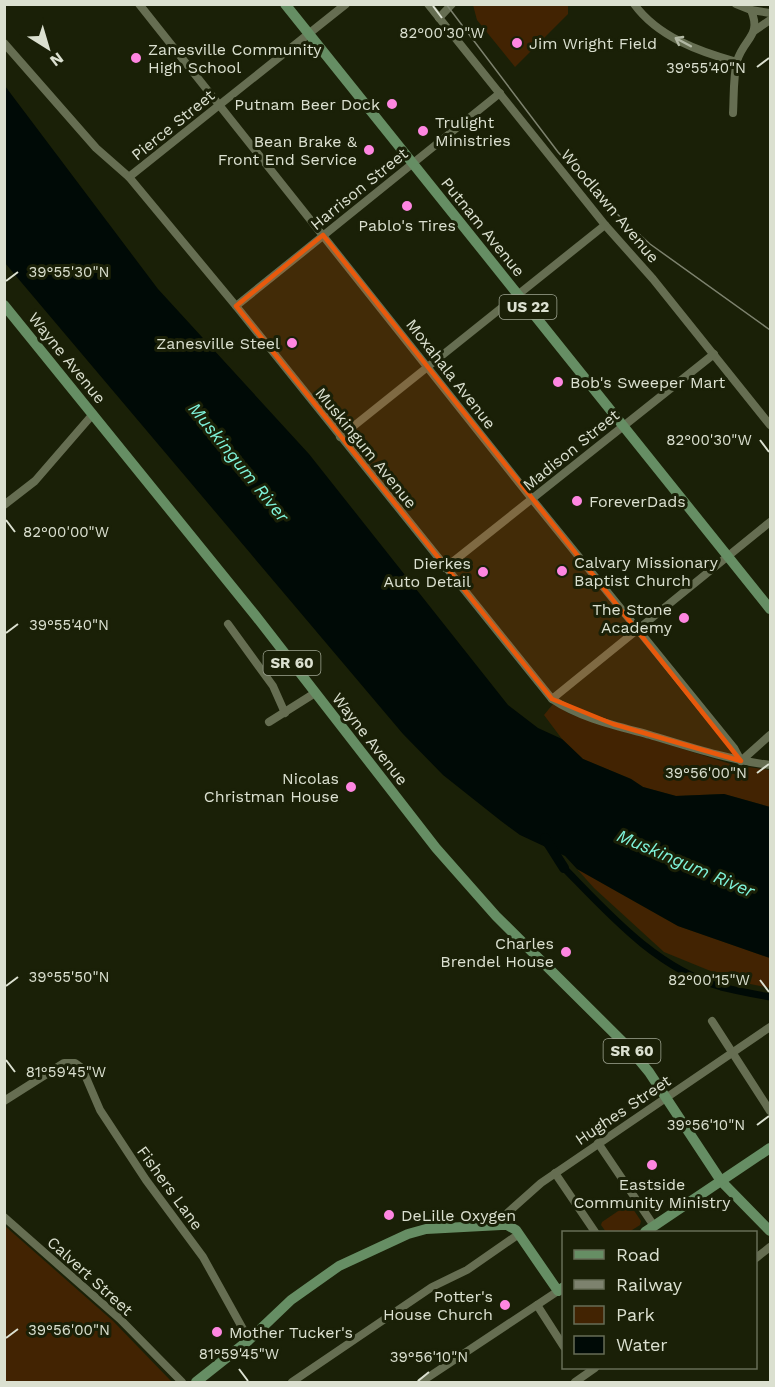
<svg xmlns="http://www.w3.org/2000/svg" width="775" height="1387" font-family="'Work Sans',sans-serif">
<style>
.green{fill:#422302}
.water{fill:#000a06}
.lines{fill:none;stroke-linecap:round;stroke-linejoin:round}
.canal{stroke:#000a06;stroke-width:7}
.river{stroke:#000a06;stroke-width:10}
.minor{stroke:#666e52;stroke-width:8}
.major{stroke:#668e64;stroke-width:10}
.rail{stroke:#7d826e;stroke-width:1.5}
.oneway{stroke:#b2b8a4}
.marked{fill:#e8590c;fill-opacity:0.2;stroke:#e8590c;stroke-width:4.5;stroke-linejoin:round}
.ticks{fill:none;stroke:#dbe0d0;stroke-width:2}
.poi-dot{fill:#fe86e1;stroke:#1a2007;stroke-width:2}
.labels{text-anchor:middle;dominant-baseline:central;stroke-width:6;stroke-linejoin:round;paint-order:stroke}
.shield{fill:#1a2007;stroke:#a1a694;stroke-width:1.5}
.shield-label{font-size:15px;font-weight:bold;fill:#dbe0d0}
.poi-label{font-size:16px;fill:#dbe0d0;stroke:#1a2007;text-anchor:start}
.street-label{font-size:16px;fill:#dbe0d0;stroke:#1a2007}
.water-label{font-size:18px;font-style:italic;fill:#7ff3da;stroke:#1a2007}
.ticks-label{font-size:15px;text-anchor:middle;fill:#dbe0d0;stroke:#1a2007;stroke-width:6;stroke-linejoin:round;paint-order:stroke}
</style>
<rect width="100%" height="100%" fill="#1a2007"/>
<!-- green -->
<g class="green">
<polygon points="473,5 473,4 568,5 568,14 515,67 477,20"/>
<polygon points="553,704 570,714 734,765 770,770 770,807 724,794 676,796 643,787 631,779 583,759 562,739 544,715"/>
<polygon points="577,869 678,926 770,958 770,988 735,981 664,952 594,888"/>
<polygon points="627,1205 631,1206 641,1221 640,1225 629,1232 606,1232 601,1225 602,1222"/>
<polygon points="5,1226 113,1321 172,1382 5,1382"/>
</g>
<!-- water -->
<polygon class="water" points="5,86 158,289 309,454 508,705 538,728 562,739 583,759 631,779 643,787 676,796 724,794 770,807 770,958 678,926 577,869 565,856 520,835 501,821 443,775 403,734 5,263"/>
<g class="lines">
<!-- canal -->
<path class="canal" d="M564 868C609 914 656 968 721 987 737 991 754 994 770 997"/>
<!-- river -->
<polyline class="river" points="545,838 564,868"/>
<!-- minor -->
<g class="minor">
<polyline points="139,4 532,499 734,748 741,761"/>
<polyline points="428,4 605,225 653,279 770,425"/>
<path d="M634 4C658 37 700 52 737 62"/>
<polyline points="736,4 751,10 770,13"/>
<polyline points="439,18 452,4"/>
<polyline points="754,31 770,20"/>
<path d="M4 43 96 148 129 177 236 306 552 699C580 718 617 726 650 735 690 747 729 760 770 765"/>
<path d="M733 113C734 97 733 78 737 61 744 38 762 36 751 10"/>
<polyline points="129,177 346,4"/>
<polyline points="236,306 500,93"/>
<polyline points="340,437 605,225"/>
<polyline points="4,505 35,481 93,414"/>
<polyline points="445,568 714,354"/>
<polyline points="228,624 273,686 285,713"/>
<polyline points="552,699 770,522"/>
<polyline points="269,722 315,693"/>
<polyline points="741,761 770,735"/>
<polyline points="712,1021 770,1111"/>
<polyline points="4,1101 64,1063 75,1063 82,1068 100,1110 146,1180 203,1257 249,1340"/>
<polyline points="598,1143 654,1226"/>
<polyline points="555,1173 595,1232"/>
<polyline points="4,1217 120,1319 182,1382"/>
<polyline points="501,1225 504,1216 541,1183 770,1027"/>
<polyline points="756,1258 770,1247"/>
<polyline points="537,1305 564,1347"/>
<polyline points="292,1382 432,1287 467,1270 519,1234"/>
<polyline points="421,1382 558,1291"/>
<polyline points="575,1382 595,1368"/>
</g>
<!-- major -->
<g class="major">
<polyline points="285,4 770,609"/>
<polyline points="4,305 255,615 436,848 496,916 630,1049 649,1072 721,1181 770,1231"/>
<polyline points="645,1232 770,1148"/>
<polyline points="196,1382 249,1340 291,1300 339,1266 408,1234 426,1229 501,1225 507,1225 516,1230 558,1291 564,1287"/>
</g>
<!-- rail -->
<polyline class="rail" points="446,4 558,152 593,192 650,244 770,330"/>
</g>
<!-- one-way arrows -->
<defs><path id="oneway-shaft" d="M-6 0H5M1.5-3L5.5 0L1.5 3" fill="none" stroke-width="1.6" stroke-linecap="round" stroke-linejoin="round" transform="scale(1.5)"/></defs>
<use class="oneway" href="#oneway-shaft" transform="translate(683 42) rotate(-152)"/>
<!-- marked area -->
<path class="marked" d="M323 235 741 761 613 724 552 699 236 306Z"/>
<!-- ticks -->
<path class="ticks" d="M433 6 442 18M757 67 769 58M6 281 18 272M760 440 769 452M6 520 15 532M6 633 18 624M757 773 769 764M760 980 769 992M6 986 18 977M6 1060 15 1072M757 1125 769 1116M6 1338 18 1329M239 1369 248 1381M418 1381 429 1372"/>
<!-- markers -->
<g class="poi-dot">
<circle cx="517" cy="43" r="6"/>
<circle cx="136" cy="58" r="6"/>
<circle cx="392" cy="104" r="6"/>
<circle cx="423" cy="131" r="6"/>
<circle cx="369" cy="150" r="6"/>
<circle cx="407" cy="206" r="6"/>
<circle cx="292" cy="343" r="6"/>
<circle cx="558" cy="382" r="6"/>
<circle cx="577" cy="501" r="6"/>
<circle cx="562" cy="571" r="6"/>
<circle cx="483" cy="572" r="6"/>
<circle cx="684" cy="618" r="6"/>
<circle cx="351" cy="787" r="6"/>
<circle cx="566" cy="952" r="6"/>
<circle cx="652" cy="1165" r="6"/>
<circle cx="389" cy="1215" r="6"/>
<circle cx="505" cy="1305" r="6"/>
<circle cx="217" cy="1332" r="6"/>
</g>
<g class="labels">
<!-- shield labels -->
<g class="shield">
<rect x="499.5" y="295" width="57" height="24" rx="4.5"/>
<rect x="263.5" y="651" width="57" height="24" rx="4.5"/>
<rect x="603.5" y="1039" width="57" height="24" rx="4.5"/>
</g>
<g class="shield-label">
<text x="528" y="307">US 22</text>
<text x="292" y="663">SR 60</text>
<text x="632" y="1051">SR 60</text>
</g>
<!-- poi labels -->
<g class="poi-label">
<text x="529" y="43">Jim Wright Field</text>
<text x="148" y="49">Zanesville Community<tspan x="148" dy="18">High School</tspan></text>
<text x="380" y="104" text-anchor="end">Putnam Beer Dock</text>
<text x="435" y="122">Trulight<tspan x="435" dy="18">Ministries</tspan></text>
<text x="357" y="141" text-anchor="end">Bean Brake &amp;<tspan x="357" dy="18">Front End Service</tspan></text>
<text x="407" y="225" text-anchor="middle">Pablo's Tires</text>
<text x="280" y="343" text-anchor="end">Zanesville Steel</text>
<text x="570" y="382">Bob's Sweeper Mart</text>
<text x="589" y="501">ForeverDads</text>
<text x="574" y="562">Calvary Missionary<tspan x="574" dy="18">Baptist Church</tspan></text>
<text x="471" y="563" text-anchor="end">Dierkes<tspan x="471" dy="18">Auto Detail</tspan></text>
<text x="672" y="609" text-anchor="end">The Stone<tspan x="672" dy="18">Academy</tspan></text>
<text x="339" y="778" text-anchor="end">Nicolas<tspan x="339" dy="18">Christman House</tspan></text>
<text x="554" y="943" text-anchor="end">Charles<tspan x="554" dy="18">Brendel House</tspan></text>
<text x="652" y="1184" text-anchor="middle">Eastside<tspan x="652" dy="18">Community Ministry</tspan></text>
<text x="401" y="1215">DeLille Oxygen</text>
<text x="493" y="1296" text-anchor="end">Potter's<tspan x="493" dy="18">House Church</tspan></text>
<text x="229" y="1332">Mother Tucker's</text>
</g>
<!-- street labels -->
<g class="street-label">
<text transform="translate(173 125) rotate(-39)">Pierce Street</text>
<text transform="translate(359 189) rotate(-39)">Harrison Street</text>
<text transform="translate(610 206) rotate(50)">Woodlawn Avenue</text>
<text transform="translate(483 227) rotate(51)">Putnam Avenue</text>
<text transform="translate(67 358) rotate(51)">Wayne Avenue</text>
<text transform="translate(451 374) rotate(52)">Moxahala Avenue</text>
<text transform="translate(366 448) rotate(51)">Muskingum Avenue</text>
<text transform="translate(571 450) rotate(-39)">Madison Street</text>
<text transform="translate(370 739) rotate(52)">Wayne Avenue</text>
<text transform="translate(623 1110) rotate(-34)">Hughes Street</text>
<text transform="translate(170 1188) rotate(54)">Fishers Lane</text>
<text transform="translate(90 1276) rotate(42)">Calvert Street</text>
</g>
<!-- water labels -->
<g class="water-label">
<text transform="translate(239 462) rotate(51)">Muskingum River</text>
<text transform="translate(686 863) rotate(23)">Muskingum River</text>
</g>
</g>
<g class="ticks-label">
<text x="442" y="38">82°00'30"W</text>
<text x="706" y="73">39°55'40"N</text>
<text x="69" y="277">39°55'30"N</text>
<text x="709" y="445">82°00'30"W</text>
<text x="66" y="537">82°00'00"W</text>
<text x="69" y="630">39°55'40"N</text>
<text x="706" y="778">39°56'00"N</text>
<text x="69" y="982">39°55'50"N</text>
<text x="709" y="985">82°00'15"W</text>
<text x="66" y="1077">81°59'45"W</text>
<text x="706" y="1130">39°56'10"N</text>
<text x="69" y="1335">39°56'00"N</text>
<text x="239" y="1359">81°59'45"W</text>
<text x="429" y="1362">39°56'10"N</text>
</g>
<!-- border -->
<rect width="775" height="1387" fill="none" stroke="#dbe0d0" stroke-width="12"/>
<!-- legend -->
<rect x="562" y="1231" width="195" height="138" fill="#1a2007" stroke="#676d57" stroke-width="1.5"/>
<rect x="574" y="1250" width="30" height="9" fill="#668e64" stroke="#676d57" stroke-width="1.5"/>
<text x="616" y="1261" font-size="18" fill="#dbe0d0">Road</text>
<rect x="574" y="1280" width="30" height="9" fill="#7d826e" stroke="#676d57" stroke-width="1.5"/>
<text x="616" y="1291" font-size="18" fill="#dbe0d0">Railway</text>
<rect x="574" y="1306" width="30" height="18" fill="#422302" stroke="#676d57" stroke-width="1.5"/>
<text x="616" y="1321" font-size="18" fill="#dbe0d0">Park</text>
<rect x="574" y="1336" width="30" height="18" fill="#000a06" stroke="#676d57" stroke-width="1.5"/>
<text x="616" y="1351" font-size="18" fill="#dbe0d0">Water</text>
<!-- north arrow -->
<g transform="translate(48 48) rotate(143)" stroke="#1a2007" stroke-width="4.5" paint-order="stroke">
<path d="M0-4.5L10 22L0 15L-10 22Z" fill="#dbe0d0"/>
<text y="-9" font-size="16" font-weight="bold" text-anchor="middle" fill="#dbe0d0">N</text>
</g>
</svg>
